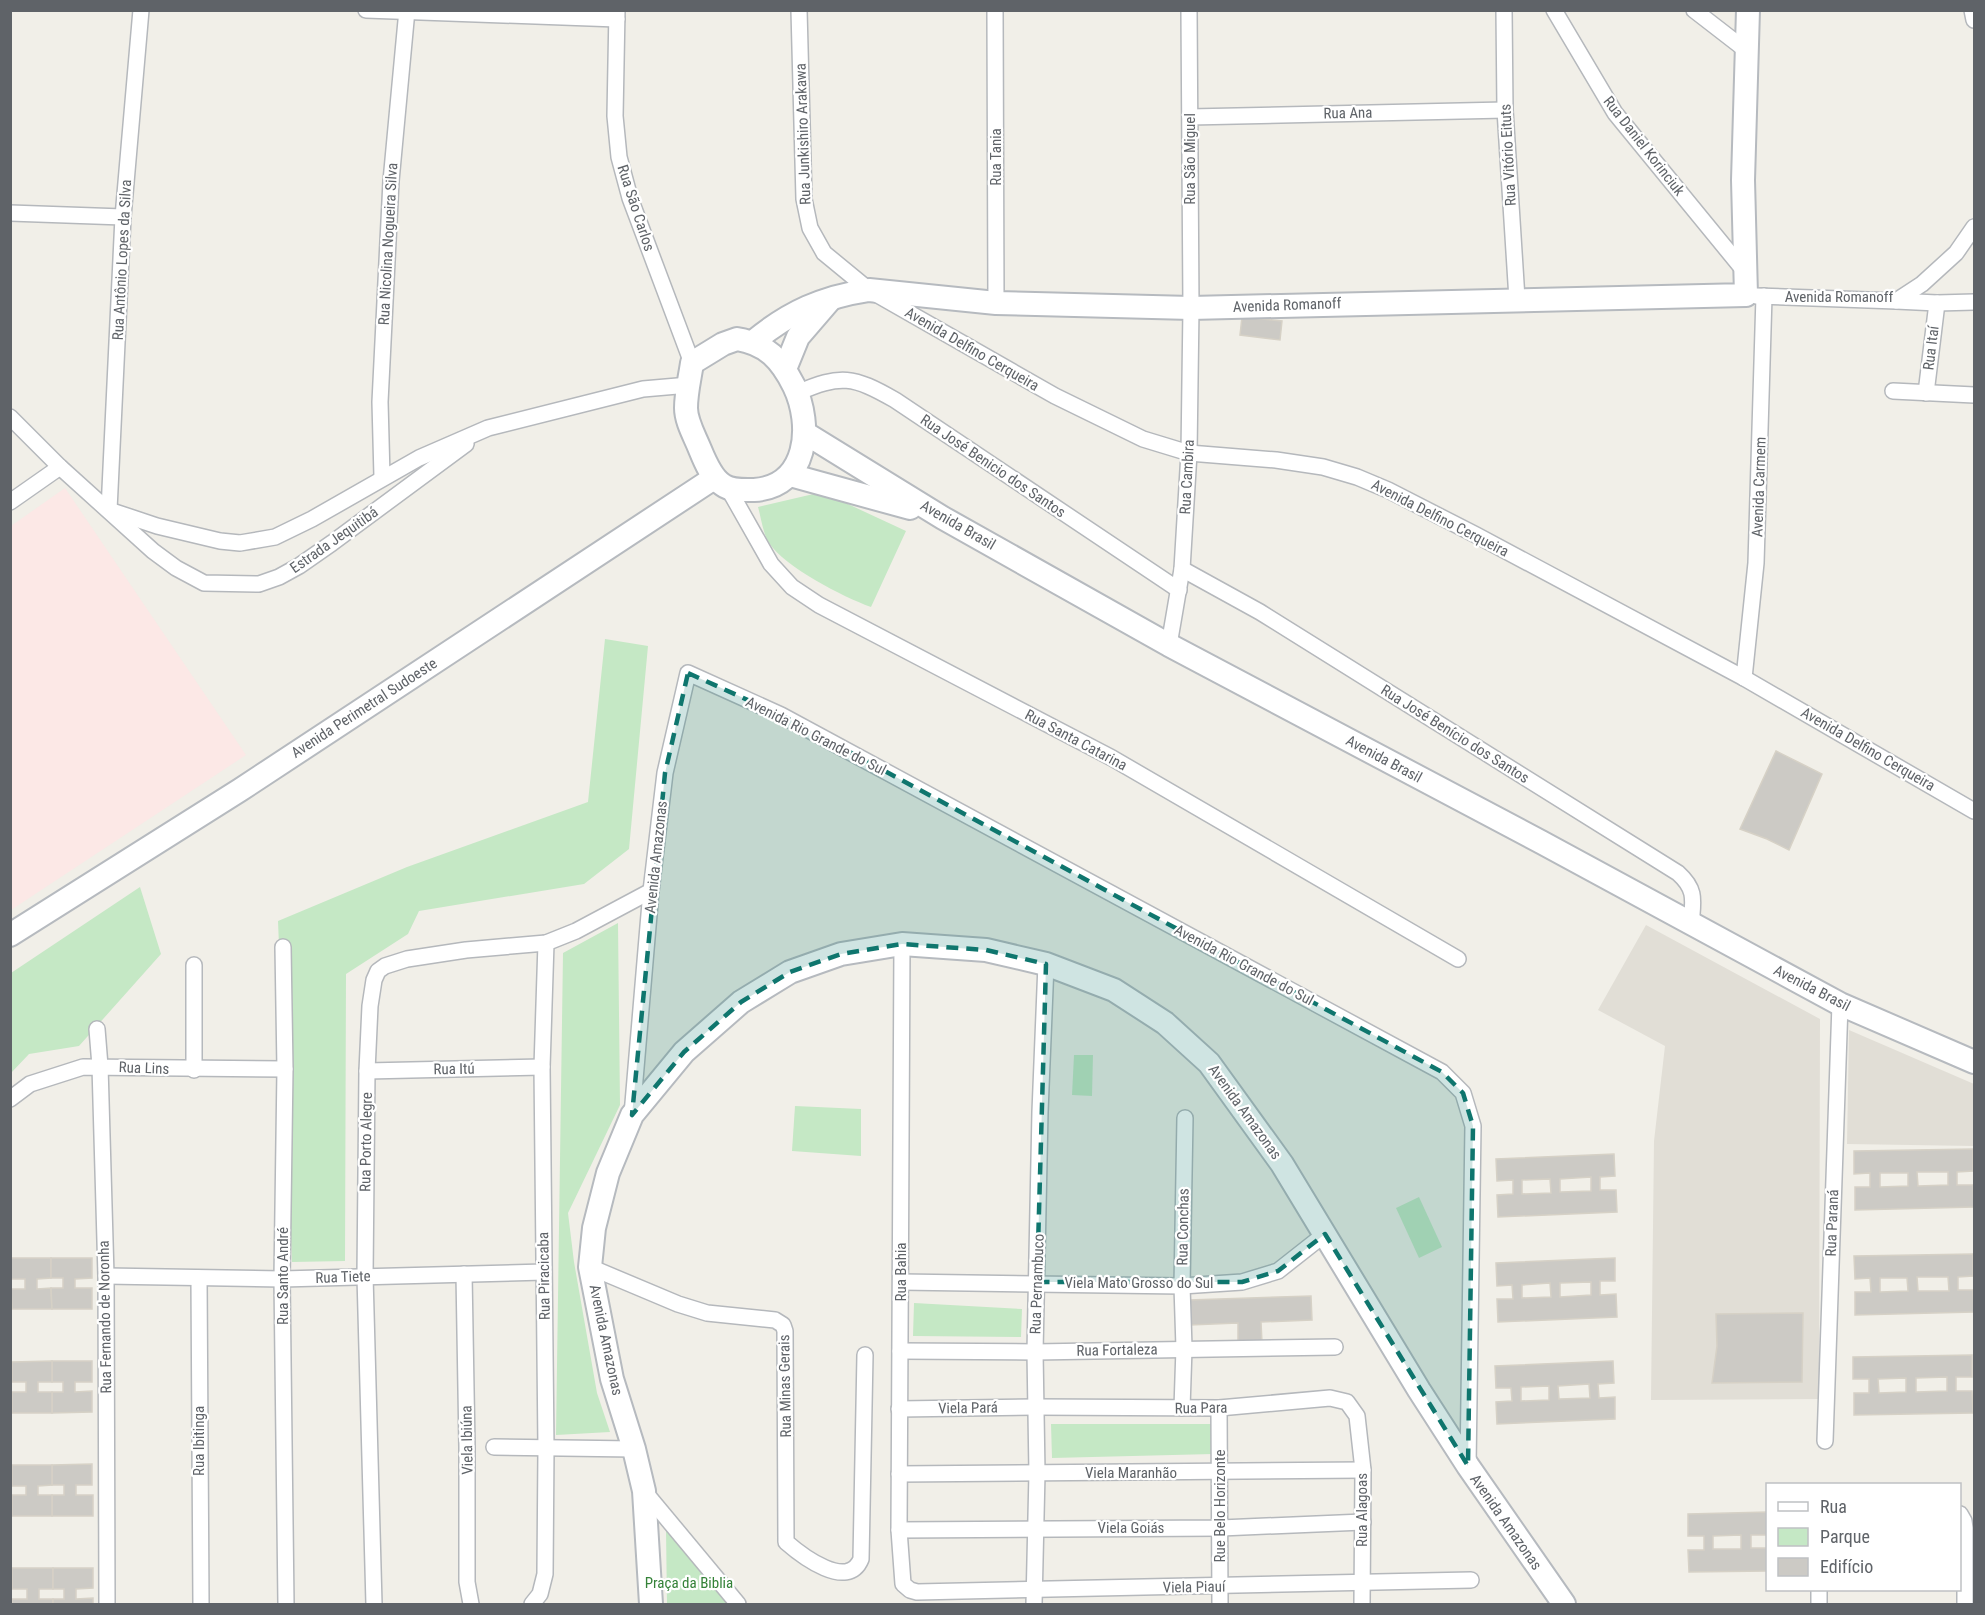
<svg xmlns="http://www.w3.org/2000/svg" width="1985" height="1615" font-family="'Roboto Condensed',sans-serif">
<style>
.education{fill:#e1ded6}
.medical{fill:#fce8e6}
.green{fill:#c5e8c5}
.building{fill:#cccac5;stroke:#d6d1c6;stroke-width:1.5;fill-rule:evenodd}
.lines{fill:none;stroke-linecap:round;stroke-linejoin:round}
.street-casing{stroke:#b5b8bc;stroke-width:18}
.secondary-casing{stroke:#b6babf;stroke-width:26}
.street{stroke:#fff;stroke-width:15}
.secondary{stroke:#fff;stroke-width:22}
.marked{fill:#0f766e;fill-opacity:0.2;stroke:#0f766e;stroke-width:4.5;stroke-dasharray:12 8;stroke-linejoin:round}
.labels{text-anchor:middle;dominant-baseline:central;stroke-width:4.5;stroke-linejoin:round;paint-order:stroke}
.street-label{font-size:15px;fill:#5f6368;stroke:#fff}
.park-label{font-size:15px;fill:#348238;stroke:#fff}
</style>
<rect width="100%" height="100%" fill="#f1efe8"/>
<!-- education -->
<g class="education">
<polygon points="1646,925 1820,1019 1819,1399 1651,1400 1654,1141 1665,1046 1598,1010"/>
<polygon points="1849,1030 1974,1084 1974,1146 1847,1144"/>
</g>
<!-- medical -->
<polygon class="medical" points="65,488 246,755 11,910 11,526"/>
<!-- green -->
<g class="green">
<path d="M822 492 906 531 871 607C843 597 785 567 769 543 763 534 761 517 758 507Z"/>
<polygon points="605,639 648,646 629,849 584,884 419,911 408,934 346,974 345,1261 292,1262 278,921 407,867 588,802"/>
<polygon points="140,887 161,954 79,1046 29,1054 11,1073 11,973"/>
<polygon points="618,923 620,1105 568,1213 574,1262 597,1393 610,1432 556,1435 563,953"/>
<polygon points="1074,1055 1093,1055 1092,1096 1072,1095"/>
<polygon points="795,1106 861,1109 861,1156 792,1151"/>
<polygon points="1419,1197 1442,1247 1419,1258 1396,1208"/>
<polygon points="914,1303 1022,1309 1021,1337 913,1336"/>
<polygon points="1051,1424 1215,1424 1213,1454 1052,1458"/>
<polygon points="666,1530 727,1588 737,1604 667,1604"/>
</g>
<!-- building -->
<g class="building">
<polygon points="1242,317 1282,321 1280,340 1240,335"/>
<polygon points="1776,751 1822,774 1789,850 1767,839 1740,829"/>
<path d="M1973 1149V1171L1957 1172V1185H1973L1974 1207 1855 1210V1187H1870V1173L1854 1174V1151ZM1917 1172H1948V1185L1918 1186ZM1880 1173H1908V1186L1880 1187Z"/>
<path d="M1614 1154 1615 1176 1600 1177V1190H1616L1617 1212 1498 1217 1497 1195 1513 1194V1180L1497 1181 1496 1159ZM1591 1177V1191L1560 1192V1179ZM1550 1179 1551 1193 1522 1194V1180Z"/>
<path d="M1973 1254V1276L1958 1277V1290H1973L1974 1312 1855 1315V1292H1871L1870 1278 1855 1279 1854 1256ZM1917 1277H1948L1949 1291H1918ZM1880 1278H1907L1908 1291 1880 1292Z"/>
<polygon points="11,1258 51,1258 51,1278 37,1279 37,1289 51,1288 52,1309 12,1309 11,1289 25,1289 25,1279 11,1279"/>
<polygon points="51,1258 92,1258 92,1278 75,1279 75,1288 92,1288 92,1309 52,1309 51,1288 63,1288 63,1278 51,1278"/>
<path d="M1615 1258V1281H1600V1295L1616 1294 1617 1317 1498 1322 1497 1299H1513L1512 1285 1497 1286 1496 1263ZM1591 1282V1295L1560 1297V1283ZM1550 1283 1551 1297 1522 1298V1285Z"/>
<polygon points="1311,1296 1312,1320 1261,1322 1262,1343 1238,1344 1238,1323 1190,1325 1189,1300"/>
<polygon points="1803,1313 1802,1382 1712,1383 1717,1346 1716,1314"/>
<path d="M1972 1355V1377H1956V1391H1972L1973 1413 1854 1415V1393H1869V1379H1853V1357ZM1947 1377V1391L1916 1392V1378ZM1906 1378V1392L1879 1393 1878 1379Z"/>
<polygon points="52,1361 92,1361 92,1382 75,1382 75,1392 92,1391 92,1412 52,1413 52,1392 63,1392 63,1382 52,1382"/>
<polygon points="52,1361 52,1382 38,1382 38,1392 52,1392 52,1413 12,1413 12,1392 26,1392 26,1382 12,1382 12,1362"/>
<path d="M1613 1361 1614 1383 1598 1384 1599 1398 1615 1397V1419L1497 1424 1496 1402 1512 1401 1511 1388H1496L1495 1366ZM1589 1384 1590 1398 1559 1399 1558 1386ZM1549 1386V1400L1521 1401V1387Z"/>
<polygon points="92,1464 92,1485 76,1485 76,1495 93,1495 93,1516 52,1516 52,1495 64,1495 64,1485 52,1485 52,1465"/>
<polygon points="12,1465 52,1465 52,1485 38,1486 38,1495 52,1495 52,1516 12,1516 12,1495 26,1495 26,1486 12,1486"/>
<path d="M1768 1512V1535H1751V1548H1768V1571L1689 1572 1688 1550H1704V1536H1688V1514ZM1741 1535V1549H1713V1536Z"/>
<polygon points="12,1568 53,1568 53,1589 39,1589 39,1599 53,1599 53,1604 12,1604 12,1599 27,1599 27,1589 12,1589"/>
<polygon points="53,1568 93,1568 93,1588 76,1589 76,1599 93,1598 93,1604 53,1604 53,1599 64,1599 64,1589 53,1589"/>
</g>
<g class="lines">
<defs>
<g id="street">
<polyline points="366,10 617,19"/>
<polyline points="617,10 615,116 619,157 630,198 692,363"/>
<polyline points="799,10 804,199 810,228 824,253 869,290 1055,396 1143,439 1189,453 1276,460 1323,467 1357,477 1388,490 1476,535 1744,678 1974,811"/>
<polyline points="995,10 996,303"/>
<polyline points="1504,10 1505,110 1517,299"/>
<polyline points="1554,10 1615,113 1746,273"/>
<polyline points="1694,10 1747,51"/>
<polyline points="1972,10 1974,20"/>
<polyline points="1190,117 1505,110"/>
<polyline points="10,213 123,217"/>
<polyline points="1756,296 1896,301 1922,284 1956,253 1974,227"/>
<polyline points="1896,301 1937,303 1974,302"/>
<polyline points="1893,391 1974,395"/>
<path d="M797 393C841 374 853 376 895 400L1179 590"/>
<polyline points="1926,393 1937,303"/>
<polyline points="10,417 60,467 153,551 176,568 204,583 259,584 279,577 299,566 332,543 466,444"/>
<polyline points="382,477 380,402 391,181 407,10"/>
<polyline points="728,488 771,564 792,587 819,605 1112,758 1458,959"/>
<polyline points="10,502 60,467"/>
<polyline points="109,510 157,526 220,541 240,543 275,537 312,519 419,458 488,428 643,389 689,385"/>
<polyline points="109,510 123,217 141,10"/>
<path d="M1182 569 1260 612 1678 873C1697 890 1693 901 1691 925"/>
<polyline points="1169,645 1182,569 1189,453 1191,308 1189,10"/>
<polyline points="1744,678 1756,563 1764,296"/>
<polyline points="902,944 899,1530 903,1584 910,1590 917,1592 1471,1580"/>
<polyline points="283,947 285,1069 282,1279 286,1604"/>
<polyline points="194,965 194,1070"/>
<polyline points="97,1029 100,1066 106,1276 107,1604"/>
<polyline points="367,1071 542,1067"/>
<polyline points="10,1099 30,1084 83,1067 285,1069"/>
<polyline points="632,1115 651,891 665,773 688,673 781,715 1442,1072 1463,1093 1473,1126 1468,1466"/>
<path d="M590 1267 678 1304 707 1313 775 1320 783 1325 785 1331 786 1542C802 1556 848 1591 861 1559L865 1355"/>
<polyline points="464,1274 467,1447 467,1582 471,1604"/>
<polyline points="106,1276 282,1279 544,1272"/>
<polyline points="199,1278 201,1604"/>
<polyline points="901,1282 1182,1286 1242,1282 1278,1271 1325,1234"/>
<polyline points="900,1351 1035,1352 1335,1347"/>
<polyline points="1182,1408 1184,1348 1182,1286 1185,1118"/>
<polyline points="1219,1408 1220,1604"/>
<polyline points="899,1409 1036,1407 1219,1408 1330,1398 1347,1402 1357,1416 1363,1470 1362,1604"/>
<polyline points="1825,1441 1840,1004"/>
<polyline points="494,1447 634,1449"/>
<polyline points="899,1474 1363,1470"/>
<polyline points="644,1491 738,1604"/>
<polyline points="1960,1514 1964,1521 1965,1528 1965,1604"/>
<polyline points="899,1530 1221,1528 1363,1522"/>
<polyline points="374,1604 365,1276 367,1071 370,1006 374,980 378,971 385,966 407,959 466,950 546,943 576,931 651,891"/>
<polyline points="532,1604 540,1594 545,1574 546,1448 542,1067 546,943"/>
<polyline points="1034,1604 1037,1473 1035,1352 1040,1112 1046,964"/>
<polyline points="1819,1604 1819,1590"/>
</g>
<g id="secondary">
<path d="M737 339C767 344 781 360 794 386 813 425 808 487 754 490 744 490 731 491 723 485 711 478 704 459 699 447 694 435 686 421 686 408 686 393 690 377 692 363L723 344Z"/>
<path d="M753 342C789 312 823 297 869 290L996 303 1191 308 1746 295 1743 180 1748 10"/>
<polyline points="785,369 798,337 829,301"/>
<polyline points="805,433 943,518 1169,645 1541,842 1840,1004 1974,1062"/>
<polyline points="790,475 910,508"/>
<polyline points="10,935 240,790 714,478"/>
<polyline points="651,1604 644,1491 634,1449 612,1379 590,1267 594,1228 608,1173 632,1115 684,1052 741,1002 790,972 841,954 902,944 986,950 1046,964 1114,990 1165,1023 1209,1063 1282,1164 1419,1390 1468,1466 1564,1604"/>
</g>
</defs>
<!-- street casing -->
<use href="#street" class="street-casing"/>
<!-- secondary casing -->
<use href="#secondary" class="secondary-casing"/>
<!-- street -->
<use href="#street" class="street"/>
<!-- secondary -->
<use href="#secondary" class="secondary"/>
</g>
<!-- marked area -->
<path class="marked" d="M688 673 781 715 1442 1072 1463 1093 1473 1126 1468 1466 1325 1234 1278 1271 1242 1282H1037L1046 964 986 950 902 944 841 954 790 972 741 1002 684 1052 632 1115 665 773Z"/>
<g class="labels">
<!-- street labels -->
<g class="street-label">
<text transform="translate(1348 113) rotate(-1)">Rua Ana</text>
<text transform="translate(803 134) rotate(-92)">Rua Junkishiro Arakawa</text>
<text transform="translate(1644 146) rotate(52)">Rua Daniel Korinciuk</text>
<text transform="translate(1508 155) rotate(-93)">Rua Vitório Eituts</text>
<text transform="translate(996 157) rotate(-90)">Rua Tania</text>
<text transform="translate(1190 159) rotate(-90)">Rua São Miguel</text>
<text transform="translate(636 208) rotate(72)">Rua São Carlos</text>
<text transform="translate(388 244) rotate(-87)">Rua Nicolina Nogueira Silva</text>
<text transform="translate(122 260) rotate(-87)">Rua Antônio Lopes da Silva</text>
<text x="1839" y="297">Avenida Romanoff</text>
<text transform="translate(1287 305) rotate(-2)">Avenida Romanoff</text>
<text transform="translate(1931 348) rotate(-83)">Rua Itaí</text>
<text transform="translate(972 349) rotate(30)">Avenida Delfino Cerqueira</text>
<text transform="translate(993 466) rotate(34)">Rua José Benicio dos Santos</text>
<text transform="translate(1187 477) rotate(-87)">Rua Cambira</text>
<text transform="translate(1759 487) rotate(-88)">Avenida Carmem</text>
<text transform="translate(1440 518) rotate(27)">Avenida Delfino Cerqueira</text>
<text transform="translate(958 525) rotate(30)">Avenida Brasil</text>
<text transform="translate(334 540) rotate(-35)">Estrada Jequitibá</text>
<text transform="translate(364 708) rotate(-33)">Avenida Perimetral Sudoeste</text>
<text transform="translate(1455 734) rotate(32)">Rua José Benício dos Santos</text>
<text transform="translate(816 736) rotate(27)">Avenida Rio Grande do Sul</text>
<text transform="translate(1076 740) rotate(28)">Rua Santa Catarina</text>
<text transform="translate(1868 749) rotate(30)">Avenida Delfino Cerqueira</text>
<text transform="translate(1384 759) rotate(28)">Avenida Brasil</text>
<text transform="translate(656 857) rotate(-84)">Avenida Amazonas</text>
<text transform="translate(1244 965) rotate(28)">Avenida Rio Grande do Sul</text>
<text transform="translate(1812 988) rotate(27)">Avenida Brasil</text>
<text transform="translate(144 1068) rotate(2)">Rua Lins</text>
<text transform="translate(454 1069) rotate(-1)">Rua Itú</text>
<text transform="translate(1245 1112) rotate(54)">Avenida Amazonas</text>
<text transform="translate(366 1142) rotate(-89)">Rua Porto Alegre</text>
<text transform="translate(1832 1223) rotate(-88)">Rua Paraná</text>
<text transform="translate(1183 1227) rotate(-89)">Rua Conchas</text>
<text transform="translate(901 1272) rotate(-90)">Rua Bahia</text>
<text transform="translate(283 1276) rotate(-90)">Rua Santo André</text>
<text transform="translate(544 1276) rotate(-91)">Rua Piracicaba</text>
<text transform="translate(343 1277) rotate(-2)">Rua Tiete</text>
<text x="1139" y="1283">Viela Mato Grosso do Sul</text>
<text transform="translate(1037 1284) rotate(-88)">Rua Pernambuco</text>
<text transform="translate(105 1317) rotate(-91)">Rua Fernando de Noronha</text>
<text transform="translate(606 1340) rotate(78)">Avenida Amazonas</text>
<text transform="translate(1117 1350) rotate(-1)">Rua Fortaleza</text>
<text transform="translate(785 1386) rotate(-91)">Rua Minas Gerais</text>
<text transform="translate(968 1408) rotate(-1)">Viela Pará</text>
<text transform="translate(1201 1408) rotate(-1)">Rua Para</text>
<text transform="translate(467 1440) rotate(-91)">Viela Ibiúna</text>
<text transform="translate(199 1441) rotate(-90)">Rua Ibitinga</text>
<text x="1131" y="1473">Viela Maranhão</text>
<text transform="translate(1220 1506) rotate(-90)">Rue Belo Horizonte</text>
<text transform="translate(1362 1510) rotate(-90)">Rua Alagoas</text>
<text transform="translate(1506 1522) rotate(55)">Avenida Amazonas</text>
<text x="1131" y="1528">Viela Goiás</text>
<text transform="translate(1194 1587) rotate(-1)">Viela Piauí</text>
</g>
<!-- park labels -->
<g class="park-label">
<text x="689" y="1583">Praça da Biblia</text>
</g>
</g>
<!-- border -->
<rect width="1985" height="1615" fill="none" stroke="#5f6368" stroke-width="24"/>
<!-- legend -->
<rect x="1766" y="1483" width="195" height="108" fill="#ffffff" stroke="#bfc1c3" stroke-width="1.5"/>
<rect x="1778" y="1502" width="30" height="9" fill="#ffffff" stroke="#bfc1c3" stroke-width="1.5"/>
<text x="1820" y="1513" font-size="18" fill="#5f6368">Rua</text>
<rect x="1778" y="1528" width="30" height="18" fill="#c5e8c5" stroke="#bfc1c3" stroke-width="1.5"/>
<text x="1820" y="1543" font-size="18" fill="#5f6368">Parque</text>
<rect x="1778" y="1558" width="30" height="18" fill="#cccac5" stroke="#bfc1c3" stroke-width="1.5"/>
<text x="1820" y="1573" font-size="18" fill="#5f6368">Edifício</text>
</svg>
